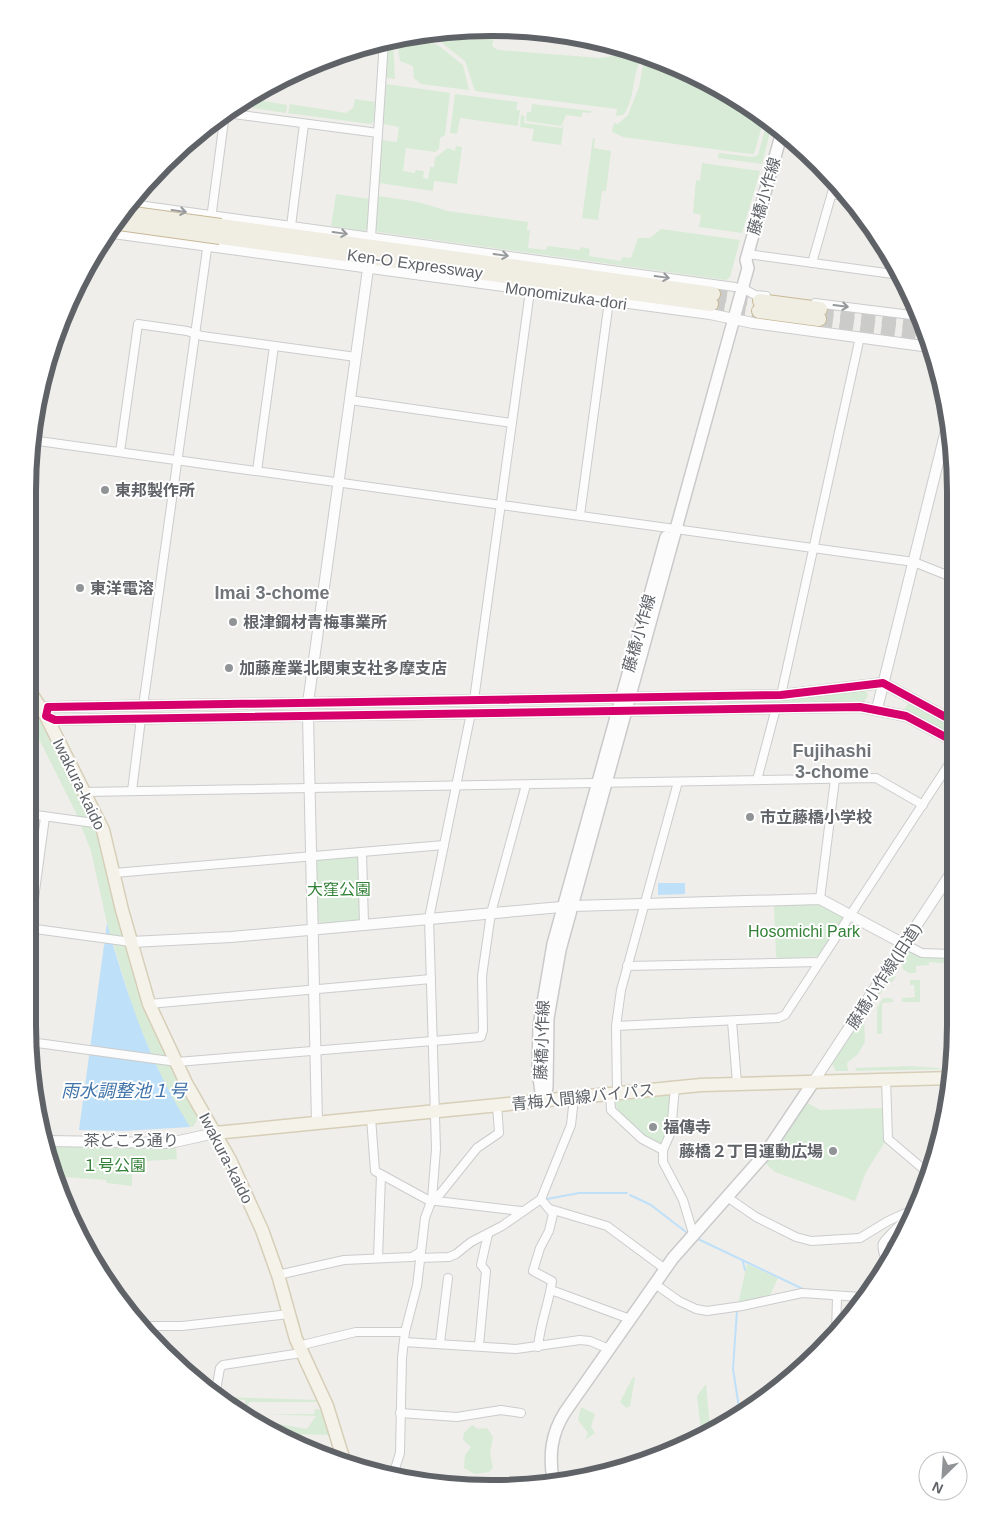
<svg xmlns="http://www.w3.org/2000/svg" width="983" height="1516" font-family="Arial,'Noto Sans JP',sans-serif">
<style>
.green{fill:#d8ebd6}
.water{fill:#bfe0f9}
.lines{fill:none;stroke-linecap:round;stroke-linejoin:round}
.stream{stroke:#bfe0f9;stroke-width:2}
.motorway-tunnel{stroke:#cbcbca;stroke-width:14;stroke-dasharray:14 7;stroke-linecap:butt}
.minor-casing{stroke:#cbcccc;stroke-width:10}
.tertiary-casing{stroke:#cbcccc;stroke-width:12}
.secondary-casing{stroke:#cacacb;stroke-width:14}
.primary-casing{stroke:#d7ceb8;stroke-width:15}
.motorway-casing{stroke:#c8b996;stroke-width:16}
.minor{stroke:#fdfcfc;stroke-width:8}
.tertiary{stroke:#fdfcfc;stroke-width:10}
.secondary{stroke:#fdfcfc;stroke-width:11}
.primary{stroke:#f4f2e9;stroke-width:12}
.motorway{stroke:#f0ede3;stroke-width:14}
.motorway-bridge-casing{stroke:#c8b996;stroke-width:16;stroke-linecap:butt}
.motorway-bridge{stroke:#f0ede3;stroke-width:14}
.cycleway-casing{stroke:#fff;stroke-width:11}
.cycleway{stroke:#d6006c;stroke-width:8}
.oneway{stroke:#96999c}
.poi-dot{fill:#919496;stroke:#fff;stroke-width:2}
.labels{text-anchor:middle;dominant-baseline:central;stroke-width:4;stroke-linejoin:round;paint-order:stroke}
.street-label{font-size:16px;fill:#5f6368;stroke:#fff}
.poi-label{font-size:16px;font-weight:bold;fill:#5f6368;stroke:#fff;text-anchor:start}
.park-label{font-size:16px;fill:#348238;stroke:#fff}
.neighbourhood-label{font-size:18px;font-weight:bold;fill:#70757a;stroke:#fff}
.water-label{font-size:18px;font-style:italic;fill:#4174aa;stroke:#fff}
.rim{fill:none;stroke:#5f6368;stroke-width:6}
</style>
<rect width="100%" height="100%" fill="#efeeea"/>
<!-- green -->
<g class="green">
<path d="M461 29 496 30 492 46 498 50 600 58 613 56 617 52 610 45 647 55C631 61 637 100 623 115L616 116 617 109 475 91 465 61 438 40 425 34Z"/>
<polygon points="417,36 439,46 463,65 469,90 421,84 414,78 413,66 400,61 397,39"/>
<polygon points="393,44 395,79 386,78 388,45"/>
<polygon points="648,60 742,103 761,116 761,129 755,151 753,154 743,153 623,137 612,132 614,123 618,124 628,115 639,87 643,65"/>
<polygon points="386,84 450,93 445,135 440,138 439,149 435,152 406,148 403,171 415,173 415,170 424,171 423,178 428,179 430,167 434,167 435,158 448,148 455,151 456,146 462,147 457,184 434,181 433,191 379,183 382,140 397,142 399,127 383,124"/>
<polygon points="455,94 518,102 516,110 520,110 518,126 460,118 457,134 450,133"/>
<polygon points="255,95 258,95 258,100 287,105 286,113 253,108"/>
<polygon points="355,99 375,102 374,121 370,124 288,113 290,104 346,113 353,108"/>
<polygon points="532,104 591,111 591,113 583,112 581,117 566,115 561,126 526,121 527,112 531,112"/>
<polygon points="521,115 525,116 524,123 562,128 564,122 561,145 532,141 534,129 520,127"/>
<polygon points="764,119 772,125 762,164 718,158 719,153 752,157 758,155 764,133"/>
<polygon points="593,138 595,138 594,148 611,151 606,191 602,191 598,220 582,218"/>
<polygon points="702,163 760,171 742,233 699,227 701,215 693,213 696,180 700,181"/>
<polygon points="336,194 369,199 367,229 364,231 331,226"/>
<polygon points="378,196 418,202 448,211 528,222 527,230 530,230 528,248 546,250 547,246 580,250 581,247 590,249 589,256 621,261 622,257 631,258 638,238 650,238 661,229 740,240 730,277 726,280 378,232 376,230"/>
<polygon points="864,688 868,695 863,704 717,706 717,699"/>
<polygon points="706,699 706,706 639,704 640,702"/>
<polygon points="910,700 953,724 953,738 903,712"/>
<polygon points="32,704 97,829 163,1048 181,1089 198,1118 193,1127 190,1127 170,1096 136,1019 107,923 91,851 76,813 32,725"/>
<polygon points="358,855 360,858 362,917 360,920 321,923 317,920 316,861 318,859"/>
<polygon points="818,904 843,916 844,919 820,956 778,959 776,956 774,907 776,905"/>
<path d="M907 950 952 957V964L929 962V965L916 966V973H909L903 969C902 960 901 959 907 950Z"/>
<polygon points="890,976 896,976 892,982 888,982 864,1019 865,1042 858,1054 847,1063 848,1071 836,1071 832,1064"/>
<polygon points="910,980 920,980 920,1002 902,1002 902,998 915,997 914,985 910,985"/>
<polygon points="883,998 891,998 894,1002 882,1003 882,1034 877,1034 877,1008"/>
<polygon points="910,1066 952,1069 856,1071 855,1068"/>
<path d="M673 1095 668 1131 660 1148C644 1138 618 1121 615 1101Z"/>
<polygon points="806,1102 820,1110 883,1108 885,1142 866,1172 855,1201 775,1172 765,1163"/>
<polygon points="47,1144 133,1147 176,1145 177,1159 132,1162 132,1186 107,1183 106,1180 53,1176"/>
<polygon points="747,1264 778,1278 769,1297 738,1304"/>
<polygon points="633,1377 635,1378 630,1406 626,1408 620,1402"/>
<polygon points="706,1384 710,1428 701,1432 697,1396"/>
<polygon points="219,1397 319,1400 319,1402 250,1402 246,1406 245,1400"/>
<polygon points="581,1407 595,1414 591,1427 595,1433 585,1440 588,1433 578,1420"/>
<polygon points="315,1409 322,1410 331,1435 287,1434 262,1421 307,1429 316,1416 263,1414 314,1414"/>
<polygon points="472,1425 478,1429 487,1428 493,1437 490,1453 493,1468 489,1472 475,1474 464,1468 465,1455 471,1447 463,1440 464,1433"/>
</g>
<!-- water -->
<g class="water">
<polygon points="658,883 685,883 685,894 658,895"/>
<path d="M107 923C127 996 149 1062 190 1127L123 1131 79 1130Z"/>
</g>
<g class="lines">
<!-- stream -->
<g class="stream">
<polyline points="630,1195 651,1205 686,1232"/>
<polyline points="547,1199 579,1193 627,1193"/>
<polyline points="698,1239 803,1289"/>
<polyline points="743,1262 745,1270"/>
<polyline points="737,1310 733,1369 740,1414"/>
</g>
<!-- motorway-tunnel -->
<g class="motorway-tunnel">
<polyline points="713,294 760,301"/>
<polyline points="711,304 759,311"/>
<polyline points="820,309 921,323"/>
<polyline points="819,319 925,334"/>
</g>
<defs>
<g id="minor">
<polyline points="226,113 378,133 371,237"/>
<polyline points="378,133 384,41"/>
<polyline points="832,194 849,197"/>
<polyline points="131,204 735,287"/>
<polyline points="137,205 138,192"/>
<polyline points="211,219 225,113"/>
<polyline points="291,226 304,124"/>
<polyline points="748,254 900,275"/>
<polyline points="812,263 835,182"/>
<polyline points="742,288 755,295 766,296"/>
<polyline points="815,303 919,316"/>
<polyline points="350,400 512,423"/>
<polyline points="31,440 914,562 954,578"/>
<polyline points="120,452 138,324 187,331 202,336 356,357"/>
<polyline points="257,471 274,346"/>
<polyline points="580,515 609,301"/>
<polyline points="781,695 860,337"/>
<polyline points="474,700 530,291"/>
<polyline points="143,706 208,242"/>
<polyline points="757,780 776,708"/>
<polyline points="132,791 141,719"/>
<polyline points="85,792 876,778 923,805"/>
<polyline points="29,814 101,824"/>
<polyline points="362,852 364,924"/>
<polyline points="114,873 444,845"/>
<polyline points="820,899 835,779"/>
<polyline points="28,928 131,942"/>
<polyline points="28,943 45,817"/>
<polyline points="904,944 922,953 952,954"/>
<polyline points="627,966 819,962"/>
<polyline points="149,1004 431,979"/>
<polyline points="732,1021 737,1083"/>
<polyline points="616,1026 778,1018 785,1015 953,758"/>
<polyline points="30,1042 177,1062 481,1037 483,1030 482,976 491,913 526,785"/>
<polyline points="886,1079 888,1139 928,1173"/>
<polyline points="675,1087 671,1132 663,1150 663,1162 683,1200 693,1233"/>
<polyline points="617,1093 616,1026 621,990 678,782"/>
<polyline points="610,1094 611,1110 642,1139 663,1150"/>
<polyline points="371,1118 375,1171 428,1200 521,1211"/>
<polyline points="727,1197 756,1217 796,1237 811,1241 860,1238 888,1221 917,1208"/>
<polyline points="432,1199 440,1194 477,1148 499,1133 497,1105"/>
<polyline points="550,1209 607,1226 665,1269"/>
<polyline points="378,1258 381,1175"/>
<polyline points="419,1258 449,1257 456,1254 471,1242 502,1226 541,1199"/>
<path d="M885 1258C884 1254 881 1247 883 1243 883 1240 910 1216 914 1212"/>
<polyline points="278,1275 344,1260 412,1257 420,1252"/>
<polyline points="655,1284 679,1301 696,1309 707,1311 742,1306 802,1293 861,1297"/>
<polyline points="551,1290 630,1319"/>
<polyline points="146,1326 182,1326 289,1314"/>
<polyline points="836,1334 837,1297"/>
<polyline points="404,1342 516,1349 580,1340 590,1341 609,1349"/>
<polyline points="440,1343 448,1278"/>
<polyline points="479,1345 486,1271 481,1265 488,1234"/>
<polyline points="298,1346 356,1332 405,1332"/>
<path d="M538 1347C540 1323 549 1304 552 1281L533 1271 540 1248 549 1231 553 1214 541 1199 571 1125 574 1098"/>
<polyline points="215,1396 220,1368 223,1365 301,1353"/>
<polyline points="400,1413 457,1417 501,1410 521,1413"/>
<polyline points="394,1472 400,1453 402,1358 405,1332 417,1286 425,1218 432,1199 436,1149 429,918 471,713"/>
</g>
<g id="tertiary">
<polyline points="113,233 710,314 753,323 930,347"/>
<polyline points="308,703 368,269"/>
<polyline points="877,709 948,422"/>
<polyline points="308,716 317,1123"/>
<polyline points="953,741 906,716 860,707 55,720 46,716 48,707 781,695 883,683 953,721"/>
<polyline points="131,942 231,937 572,906 820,899 904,944"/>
<polyline points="814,1081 953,870"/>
<polyline points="47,1141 170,1143 215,1133"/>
</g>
<g id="secondary">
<polyline points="541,1092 538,1071 539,1026 553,944 666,537"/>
<polyline points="544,1101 547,1087 548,1018 560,950 728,340 748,268 746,260 782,132"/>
<path d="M553 1480C549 1455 551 1434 565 1412L673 1258 765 1154 814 1081"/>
</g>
<g id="primary">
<polyline points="30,692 46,716 103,830 122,910 149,1004 186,1083 230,1160 262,1230 278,1275 296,1339 327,1406 345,1464"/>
<polyline points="215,1133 701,1085 952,1078"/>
</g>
<g id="motorway">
<polyline points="221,226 713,294"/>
<polyline points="220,237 711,304"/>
<polyline points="760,301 820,309"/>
<polyline points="759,311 819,319"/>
</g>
</defs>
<!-- minor casing -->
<use href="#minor" class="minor-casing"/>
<!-- tertiary casing -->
<use href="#tertiary" class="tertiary-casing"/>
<!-- secondary casing -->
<use href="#secondary" class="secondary-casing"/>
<!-- primary casing -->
<use href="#primary" class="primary-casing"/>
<!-- motorway casing -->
<use href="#motorway" class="motorway-casing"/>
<!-- minor -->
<use href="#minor" class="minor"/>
<!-- tertiary -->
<use href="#tertiary" class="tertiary"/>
<!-- secondary -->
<use href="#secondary" class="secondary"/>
<!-- primary -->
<use href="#primary" class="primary"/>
<!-- motorway -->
<use href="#motorway" class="motorway"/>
<defs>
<g id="motorway-bridge">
<polyline points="126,213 221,226"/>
<polyline points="119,223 220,237"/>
</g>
</defs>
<!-- motorway-bridge casing -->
<use href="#motorway-bridge" class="motorway-bridge-casing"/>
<!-- motorway-bridge -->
<use href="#motorway-bridge" class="motorway-bridge"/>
<defs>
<polyline id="cycleway" points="953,741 906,716 860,707 55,720 46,716 48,707 781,695 883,683 953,721"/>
</defs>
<!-- cycleway casing -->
<use href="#cycleway" class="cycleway-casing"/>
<!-- cycleway -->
<use href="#cycleway" class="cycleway"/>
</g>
<!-- one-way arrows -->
<defs><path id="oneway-shaft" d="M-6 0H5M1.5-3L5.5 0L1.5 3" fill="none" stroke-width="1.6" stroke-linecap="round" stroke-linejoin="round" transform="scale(1.25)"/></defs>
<g class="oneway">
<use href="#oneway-shaft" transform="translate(179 211) rotate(8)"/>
<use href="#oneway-shaft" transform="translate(340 233) rotate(8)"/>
<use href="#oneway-shaft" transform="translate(501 255) rotate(8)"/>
<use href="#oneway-shaft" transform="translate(662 277) rotate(8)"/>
<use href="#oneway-shaft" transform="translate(841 306) rotate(7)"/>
</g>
<!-- markers -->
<g class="poi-dot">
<circle cx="105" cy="490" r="5"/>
<circle cx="80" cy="588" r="5"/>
<circle cx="233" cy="622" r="5"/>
<circle cx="229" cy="668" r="5"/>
<circle cx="750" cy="817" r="5"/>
<circle cx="653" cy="1127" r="5"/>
<circle cx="833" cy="1151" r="5"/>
</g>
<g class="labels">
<!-- street labels -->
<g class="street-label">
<text transform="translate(764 196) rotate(-74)">藤橋小作線</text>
<text transform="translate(415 264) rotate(8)">Ken-O Expressway</text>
<text transform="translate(566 296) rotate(8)">Monomizuka-dori</text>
<text transform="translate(639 633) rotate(-74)">藤橋小作線</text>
<text transform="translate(79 784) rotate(64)">Iwakura-kaido</text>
<text transform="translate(884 976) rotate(-57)">藤橋小作線(旧道)</text>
<text transform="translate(542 1040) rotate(-88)">藤橋小作線</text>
<text transform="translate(583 1097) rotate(-6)">青梅入間線バイパス</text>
<text x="131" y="1140">茶どころ通り</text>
<text transform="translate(226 1158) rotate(63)">Iwakura-kaido</text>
</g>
<!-- poi labels -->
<g class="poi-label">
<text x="115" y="490">東邦製作所</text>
<text x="90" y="588">東洋電溶</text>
<text x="243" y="622">根津鋼材青梅事業所</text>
<text x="239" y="668">加藤産業北関東支社多摩支店</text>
<text x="760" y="817">市立藤橋小学校</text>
<text x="663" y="1127">福傳寺</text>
<text x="823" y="1151" text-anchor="end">藤橋２丁目運動広場</text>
</g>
<!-- park labels -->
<g class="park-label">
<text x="339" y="889">大窪公園</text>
<text x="804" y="931">Hosomichi Park</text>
<text x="114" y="1165">１号公園</text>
</g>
<!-- neighbourhood labels -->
<g class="neighbourhood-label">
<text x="272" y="593">Imai 3-chome</text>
<text x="832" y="751">Fujihashi<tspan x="832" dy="21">3-chome</tspan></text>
</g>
<!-- water labels -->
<g class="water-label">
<text x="124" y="1091">雨水調整池１号</text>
</g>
</g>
<!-- crop -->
<path d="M0 0H983V1516H0ZM491 36H492A455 455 0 0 1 947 491V1025A455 455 0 0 1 492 1480H491A455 455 0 0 1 36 1025V491A455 455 0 0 1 491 36Z" fill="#fff" fill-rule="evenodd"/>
<path class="rim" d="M491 36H492A455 455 0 0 1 947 491V1025A455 455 0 0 1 492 1480H491A455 455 0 0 1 36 1025V491A455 455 0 0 1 491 36Z"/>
<!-- north arrow -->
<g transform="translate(943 1476) rotate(205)"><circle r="24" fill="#ffffff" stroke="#bfc1c3"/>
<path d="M0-4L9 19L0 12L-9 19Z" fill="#919496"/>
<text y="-8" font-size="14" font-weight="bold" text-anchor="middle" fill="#5f6368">N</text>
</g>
</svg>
